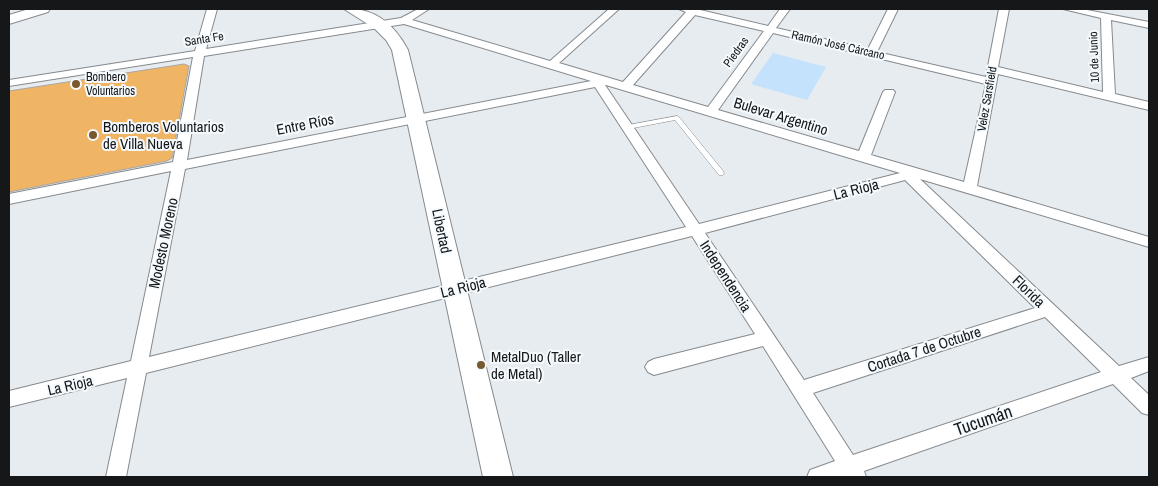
<svg xmlns="http://www.w3.org/2000/svg" width="1158" height="486" font-family="'Archivo Narrow',sans-serif">
<style>
.green{fill:#c4e2fb}
.building{fill:#f0b564;stroke:#aaa6a2}
.lines{fill:none;stroke-linecap:round;stroke-linejoin:round}
.service-casing{stroke:#858a8e;stroke-width:1}
.minor-casing{stroke:#858a8e;stroke-width:2}
.secondary-casing{stroke:#858a8e;stroke-width:2}
.service{fill:#fff;fill-rule:evenodd}
.minor{fill:#fff;fill-rule:evenodd}
.secondary{fill:#fff;fill-rule:evenodd}
.poi-dot{fill:#78582e;stroke:#f4fafe;stroke-width:2}
.labels{text-anchor:middle;dominant-baseline:central;stroke-width:4;stroke-linejoin:round;paint-order:stroke}
.far-street-label{font-size:12px;fill:#151719;stroke:#f4fafe}
.far-poi-label{font-size:12px;fill:#151719;stroke:#f4fafe;text-anchor:start}
.street-label{font-size:15px;fill:#151719;stroke:#f4fafe}
.poi-label{font-size:15px;fill:#151719;stroke:#f4fafe;text-anchor:start}
.near-street-label{font-size:18px;fill:#151719;stroke:#f4fafe}
</style>
<rect width="100%" height="100%" fill="#e7ecf1"/>
<!-- green -->
<polygon class="green" points="773,53 826,67 807,100 751,84"/>
<!-- building -->
<polygon class="building" points="184,64 189,66 172,158 167,161 9,192 9,91"/>
<g class="lines">
<defs>
<polygon id="service" points="677,116 679,117 723,171 724,173 723,175 719,175 675,120 628,129 625,127 628,125"/>
<path id="minor" d="M207 9H217L206 49 401 18 418 9H429L412 20 550 61 609 9H619L559 63 623 82 686 12 679 9H696L768 26 780 9H790L776 28 868 49 888 9H898L877 52 986 77 999 9H1009L998 67 1103 92 1101 18 1063 9H1082L1149 22V28L1111 20 1115 94 1149 102V110L998 74 977 186 1149 237V247L920 179 1119 366 1149 357V371L1131 378 1149 395V415L1142 413 1113 384 864 471 866 477H807L810 470 835 461 763 346 654 375 648 372 645 367 648 362 654 359 755 334 692 236 146 373 126 477H106L127 378 9 407V391L131 361 171 171 9 204V194L173 162 193 57 9 86V80L195 51ZM695 15 764 31 708 107 633 85ZM404 24 591 81 187 160 204 56ZM773 33 986 84 964 182 871 155 895 92 893 90H885L883 92 859 151 718 110ZM605 85H606L900 173 699 224ZM595 87 686 227 149 357 185 169ZM905 180 1035 308 804 380 705 233ZM1045 317 1101 372 853 455 813 393Z"/>
<g id="secondary">
<polygon points="29,9 50,9 48,12 9,24 9,15"/>
<path d="M344 9C374 7 394 24 408 50L513 477H483L392 50 386 40 374 28Z"/>
</g>
</defs>
<!-- service casing -->
<use href="#service" class="service-casing"/>
<!-- minor casing -->
<use href="#minor" class="minor-casing"/>
<!-- secondary casing -->
<use href="#secondary" class="secondary-casing"/>
<!-- service -->
<use href="#service" class="service"/>
<!-- minor -->
<use href="#minor" class="minor"/>
<!-- secondary -->
<use href="#secondary" class="secondary"/>
</g>
<!-- markers -->
<g class="poi-dot">
<circle cx="76" cy="84" r="5"/>
<circle cx="93" cy="135" r="5"/>
<circle cx="481" cy="365" r="5"/>
</g>
<g class="labels">
<!-- far-street labels -->
<g class="far-street-label">
<text transform="translate(204 39) rotate(-9)">Santa Fe</text>
<text transform="translate(838 45) rotate(13)">Ramón José Cárcano</text>
<text transform="translate(736 52) rotate(-54)">Piedras</text>
<text transform="translate(1094 57) rotate(-92)">10 de Junio</text>
<text transform="translate(987 99) rotate(-80)">Velez Sarsfield</text>
</g>
<!-- far-poi labels -->
<g class="far-poi-label">
<text x="86" y="77">Bombero<tspan x="86" dy="14">Voluntarios</tspan></text>
</g>
<!-- street labels -->
<g class="street-label">
<text transform="translate(781 116) rotate(17)">Bulevar Argentino</text>
<text transform="translate(305 124) rotate(-11)">Entre Ríos</text>
<text transform="translate(856 189) rotate(-14)">La Rioja</text>
<text transform="translate(442 231) rotate(78)">Libertad</text>
<text transform="translate(163 243) rotate(-78)">Modesto Moreno</text>
<text transform="translate(726 276) rotate(57)">Independencia</text>
<text transform="translate(463 287) rotate(-14)">La Rioja</text>
<text transform="translate(1029 291) rotate(44)">Florida</text>
<text transform="translate(924 349) rotate(-18)">Cortada 7 de Octubre</text>
<text transform="translate(70 385) rotate(-13)">La Rioja</text>
</g>
<!-- poi labels -->
<g class="poi-label">
<text x="103" y="126">Bomberos Voluntarios<tspan x="103" dy="17">de Villa Nueva</tspan></text>
<text x="491" y="356">MetalDuo (Taller<tspan x="491" dy="17">de Metal)</tspan></text>
</g>
<!-- near-street labels -->
<g class="near-street-label">
<text transform="translate(983 420) rotate(-19)">Tucumán</text>
</g>
</g>
<!-- border -->
<rect width="1158" height="486" fill="none" stroke="#151719" stroke-width="20"/>
</svg>
